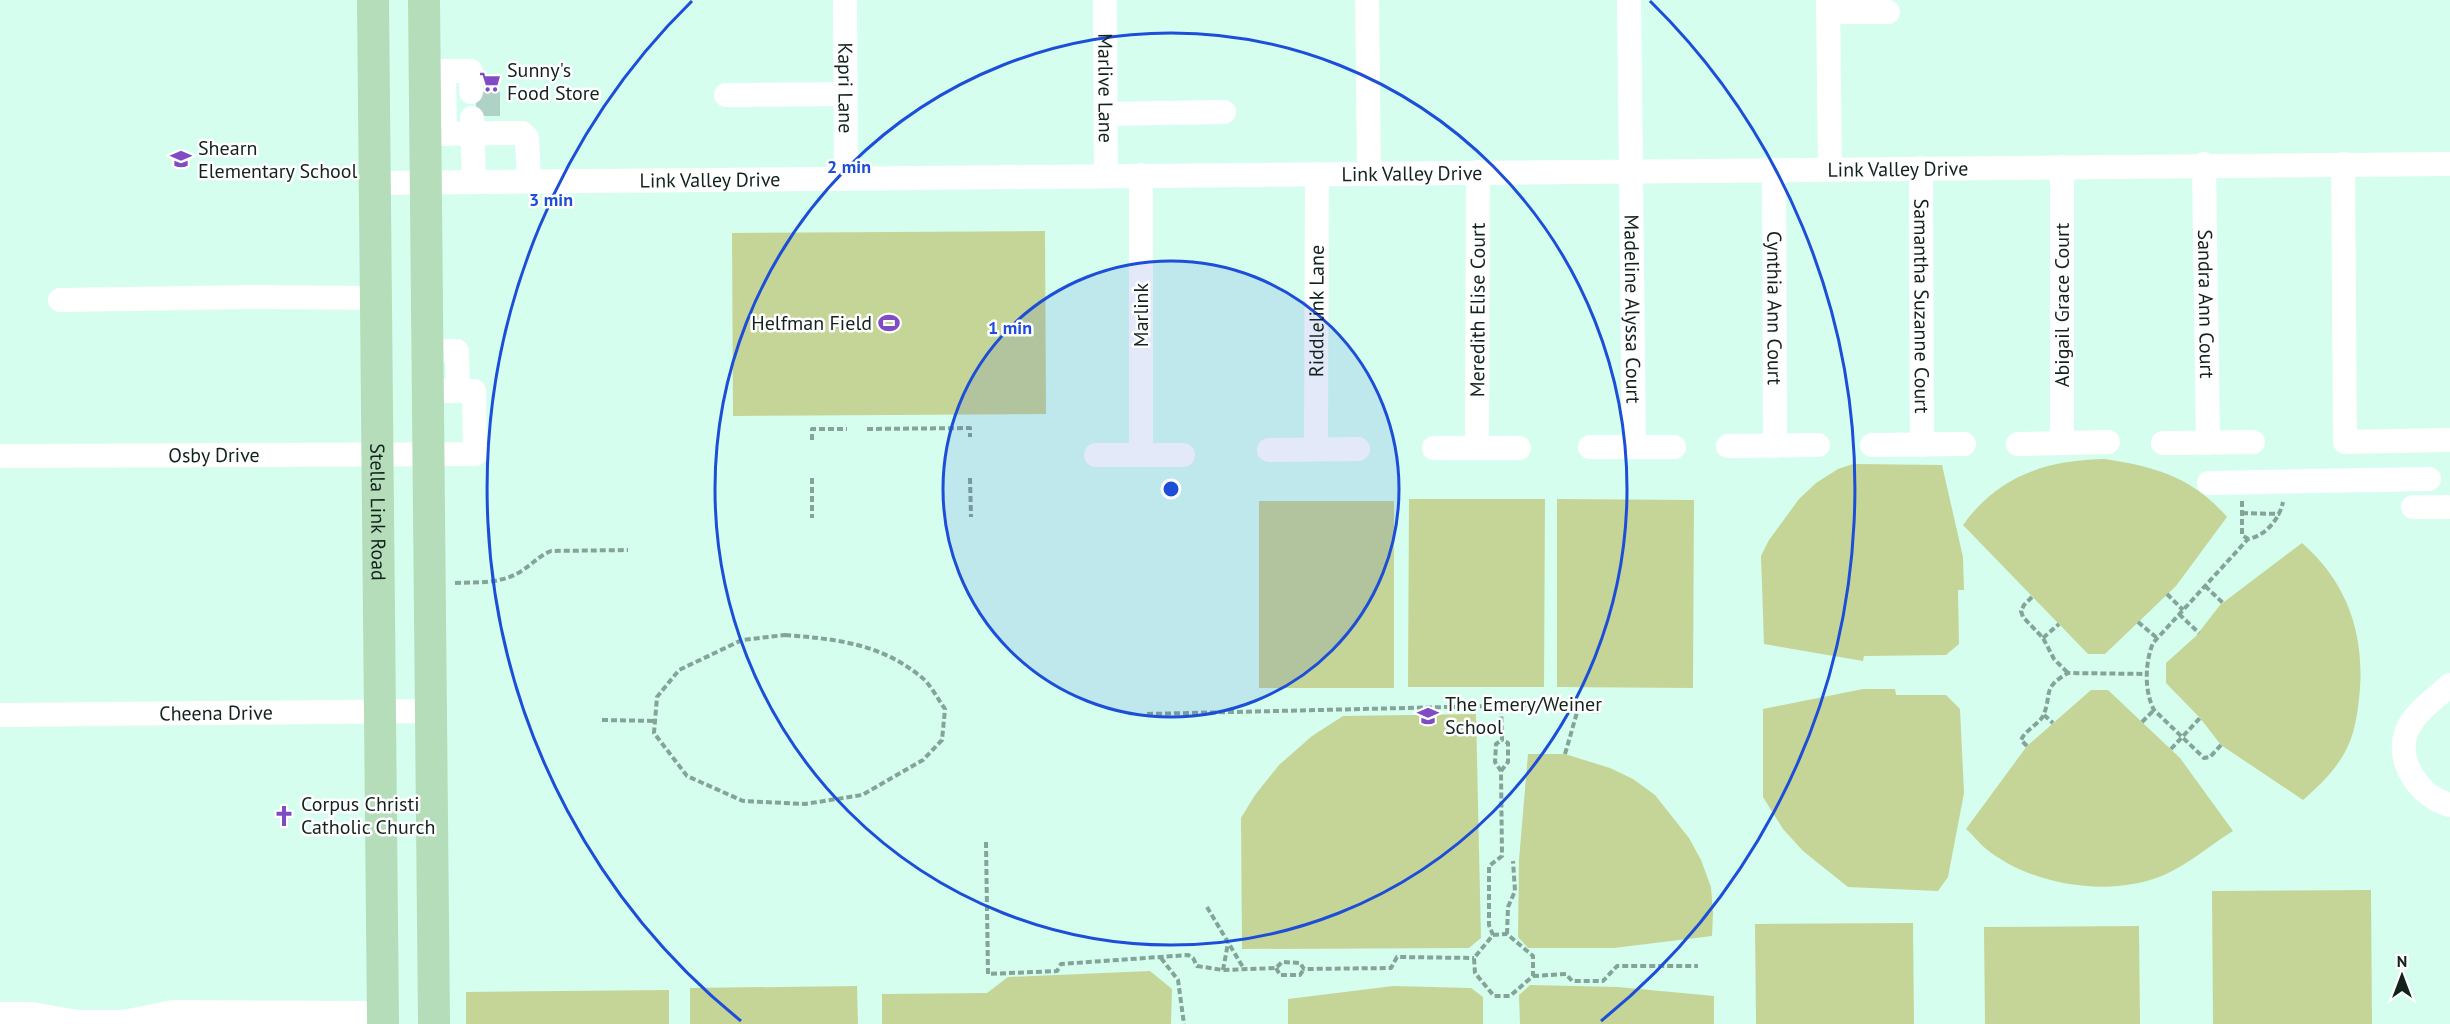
<svg xmlns="http://www.w3.org/2000/svg" width="2450" height="1024" font-family="'PT Sans',sans-serif">
<style>
.green{fill:#c5d597}
.lines{fill:none;stroke-linecap:round;stroke-linejoin:round}
.minor-tunnel{stroke:#aed2c5;stroke-width:24;stroke-dasharray:24 12;stroke-linecap:butt}
.path{stroke:#85a499;stroke-width:4;stroke-dasharray:6 3;stroke-linecap:butt}
.minor{stroke:#fff;stroke-width:24}
.major{stroke:#b6ddb9;stroke-width:32}
.ring{fill:none;stroke:#1d4ed8;stroke-width:3}
.labels{text-anchor:middle;dominant-baseline:central;stroke-width:5;stroke-linejoin:round;paint-order:stroke}
.poi-label{font-size:20px;fill:#12221d;stroke:#fff;text-anchor:start}
.street-label{font-size:20px;fill:#12221d;stroke:#fff}
.centre{fill:#1d4ed8;stroke:#fff;stroke-width:3}
.ring-label{font-size:18px;text-anchor:middle;font-weight:bold;fill:#1d4ed8;stroke:#fff;stroke-width:5;stroke-linejoin:round;paint-order:stroke}
</style>
<rect width="100%" height="100%" fill="#d5feef"/>
<!-- green -->
<g class="green">
<polygon points="1045,231 1046,414 733,416 732,233"/>
<path d="M2105 459C2156 467 2192 477 2227 517L2176 586 2105 654H2088L1963 525C1998 476 2046 460 2105 459Z"/>
<polygon points="1853,464 1942,465 1963,557 1964,590 1958,590 1959,644 1946,655 1864,656 1863,661 1764,644 1761,556 1769,540 1799,499 1816,483 1838,469"/>
<polygon points="1409,499 1545,499 1544,687 1408,687"/>
<polygon points="1557,499 1694,500 1693,688 1557,687"/>
<rect x="1259" y="501" width="135" height="187"/>
<path d="M2302 543C2349 584 2366 638 2359 699 2357 717 2354 736 2345 752 2334 772 2319 786 2303 800L2221 745 2200 718 2166 683V663L2196 636 2220 605Z"/>
<polygon points="1863,689 1895,689 1896,695 1946,695 1960,709 1964,793 1948,877 1938,891 1848,887 1803,851 1783,829 1763,797 1763,709"/>
<path d="M2091 690H2108L2180 758 2233 831C2210 845 2189 864 2164 875 2110 898 2031 886 1985 848 1979 843 1973 835 1966 829L2027 746Z"/>
<polygon points="1476,714 1481,938 1469,948 1242,949 1241,818 1255,795 1279,765 1312,736 1343,716"/>
<polygon points="1528,754 1565,754 1610,768 1633,779 1655,795 1689,838 1701,860 1711,887 1713,913 1712,936 1614,948 1528,948 1518,937 1519,860"/>
<polygon points="2371,890 2372,1024 2213,1024 2212,891"/>
<polygon points="1913,923 1914,1024 1756,1024 1755,924"/>
<polygon points="2139,926 2140,1024 1985,1024 1984,927"/>
<polygon points="1150,971 1172,989 1171,1024 882,1024 882,994 987,993 1008,977"/>
<polygon points="1530,985 1618,987 1714,996 1714,1024 1520,1024 1519,995"/>
<polygon points="857,986 858,1024 690,1024 690,988"/>
<polygon points="1393,986 1471,988 1483,997 1483,1024 1288,1024 1288,999"/>
<polygon points="669,990 669,1024 466,1024 466,992"/>
</g>
<g class="lines">
<!-- minor-tunnel -->
<polyline class="minor-tunnel" points="488,92 488,118"/>
<!-- path -->
<g class="path">
<polyline points="867,429 970,428 970,437"/>
<polyline points="812,440 812,429 847,429"/>
<polyline points="812,478 812,518"/>
<polyline points="970,478 971,517"/>
<polyline points="2242,501 2242,535 2248,539"/>
<polyline points="2242,513 2280,514"/>
<path d="M455 583C477 582 500 584 520 572 531 565 539 556 551 551L628 550"/>
<polyline points="2205,586 2223,603"/>
<polyline points="2167,594 2183,610"/>
<polyline points="2032,597 2024,605 2021,611 2023,617 2043,638 2054,659 2068,673"/>
<polyline points="2179,614 2199,633"/>
<polyline points="2138,622 2157,638"/>
<path d="M785 635C835 639 879 643 920 676 930 683 937 698 945 709L942 740 923 760 862 795 805 804 743 801 687 776 654 733 657 697 679 670 742 640Z"/>
<polyline points="2043,638 2059,624"/>
<polyline points="1147,714 1535,705 1599,712"/>
<polyline points="2044,715 2053,723"/>
<polyline points="602,720 655,721"/>
<polyline points="2142,722 2154,710"/>
<path d="M2221 745 2210 757 2204 758 2154 710C2144 691 2145 662 2153 643L2248 539C2265 536 2279 520 2283 502"/>
<path d="M2027 746 2021 740C2026 729 2040 724 2044 714 2052 693 2042 688 2068 673L2147 674"/>
<polyline points="2171,749 2200,718"/>
<polyline points="1565,754 1578,709"/>
<polyline points="1501,771 1508,762 1508,743 1502,740"/>
<polyline points="986,842 988,974 1057,971 1061,964 1188,955 1193,958 1197,966 1223,970 1276,968 1282,962 1300,963 1304,969 1391,968 1397,957 1474,958"/>
<polyline points="1207,907 1244,969"/>
<polyline points="1507,934 1508,907 1515,891 1513,861"/>
<polyline points="1493,935 1507,934 1533,956 1533,976 1510,996 1494,996 1475,973 1474,958 1493,935 1489,925 1489,866 1502,856 1501,771 1495,762 1496,744 1502,740 1501,706"/>
<polyline points="1161,958 1178,980 1184,1024"/>
<polyline points="1276,968 1280,975 1300,975 1304,969"/>
<polyline points="1223,970 1228,943"/>
<polyline points="1533,976 1566,974 1572,981 1603,981 1617,966 1698,966"/>
</g>
<!-- minor -->
<g class="minor">
<path id="s1" d="M845 0 846 178"/>
<path id="s2" d="M1105 0 1106 176"/>
<polyline points="1367,0 1369,173"/>
<path id="s3" d="M1629 0 1634 447"/>
<polyline points="1828,0 1830,169"/>
<polyline points="1828,12 1888,12"/>
<polyline points="424,71 471,71 471,92"/>
<polyline points="444,71 445,134"/>
<polyline points="726,95 846,94"/>
<polyline points="1106,114 1224,112"/>
<polyline points="472,118 474,181"/>
<polyline points="425,134 522,133 527,138 529,181"/>
<path id="s4" d="M2204 164 2208 443"/>
<polyline points="2343,164 2345,442 2450,440"/>
<polyline points="2062,167 2062,443"/>
<path id="s5" d="M1921 168 1922 445"/>
<path id="s6" d="M1774 170 1775 446"/>
<polyline points="1141,175 1141,455"/>
<path id="s7" d="M376 183 2450 164"/>
<polyline points="60,300 252,297 377,298"/>
<polyline points="427,351 457,351 458,391 442,391"/>
<polyline points="2163,443 2253,442"/>
<polyline points="2018,444 2108,442"/>
<polyline points="1872,445 1964,444"/>
<polyline points="1728,446 1818,445"/>
<polyline points="1590,447 1674,447"/>
<polyline points="1434,448 1519,448"/>
<path id="s8" d="M1477 448 1478 172"/>
<path id="s9" d="M1316 449 1317 174"/>
<polyline points="1269,450 1358,449"/>
<polyline points="1096,455 1183,455"/>
<path id="s10" d="M0 456 475 454 474 391H458"/>
<polyline points="2209,483 2429,479"/>
<polyline points="2413,507 2448,507"/>
<path d="M2450 685C2435 699 2413 713 2406 733 2396 763 2421 798 2450 805"/>
<path id="s11" d="M0 715 431 711"/>
<polyline points="0,1014 32,1014 77,1022 124,1022 173,1012 383,1013"/>
</g>
<!-- major -->
<g class="major">
<path id="s12" d="M373 0 383 1024"/>
<polyline points="424,0 434,1024"/>
</g>
</g>
<!-- distance rings -->
<circle cx="1171" cy="489" r="228" fill="#1d4ed8" fill-opacity=".12"/>
<g class="ring">
<circle cx="1171" cy="489" r="228"/>
<circle cx="1171" cy="489" r="456"/>
<path d="M741 1021A684 684 0 0 1 692 1M1650 1A684 684 0 0 1 1601 1021"/>
</g>
<!-- icons -->
<defs>
<symbol id="supermarket-bare" viewBox="-9 -9 18 18"><path d="M-6-5.5h2.5l.6 2H6L4.5 2H-2.5L-4.4-4H-6ZM-1.5 3.2a1.3 1.3 0 1 0 .1 0ZM3 3.2a1.3 1.3 0 1 0 .1 0Z" fill="#804cc3" stroke="#fff" stroke-width="2.5" paint-order="stroke"/></symbol>
<symbol id="school-bare" viewBox="-9 -9 18 18"><path d="M0-5L7-2L0 1L-7-2ZM-4 1L0 2.5L4 1V4Q0 6-4 4Z" fill="#804cc3" stroke="#fff" stroke-width="2.5" paint-order="stroke"/></symbol>
<symbol id="stadium-bare" viewBox="-9 -9 18 18"><path d="M0-5a6.5 5 0 1 0 0 10a6.5 5 0 1 0 0-10ZM-3.5-1.8h7v3.6h-7Z" fill="#804cc3" stroke="#fff" stroke-width="2.5" paint-order="stroke"/></symbol>
<symbol id="church-bare" viewBox="-9 -9 18 18"><path d="M-1.2-6h2.4v3.5h3.3v2.4h-3.3V6h-2.4V-.1h-3.3v-2.4h3.3Z" fill="#804cc3" stroke="#fff" stroke-width="2.5" paint-order="stroke"/></symbol>
</defs>
<g fill-rule="evenodd">
<use href="#supermarket-bare" x="475" y="67" width="30" height="30"/>
<use href="#school-bare" x="166" y="144" width="30" height="30"/>
<use href="#stadium-bare" x="874" y="308" width="30" height="30"/>
<use href="#school-bare" x="1413" y="701" width="30" height="30"/>
<use href="#church-bare" x="269" y="801" width="30" height="30"/>
</g>
<g class="labels">
<!-- poi labels -->
<g class="poi-label">
<text x="507" y="70">Sunny's<tspan x="507" dy="23">Food Store</tspan></text>
<text x="198" y="148">Shearn<tspan x="198" dy="23">Elementary School</tspan></text>
<text x="872" y="323" text-anchor="end">Helfman Field</text>
<text x="1445" y="704">The Emery/Weiner<tspan x="1445" dy="23">School</tspan></text>
<text x="301" y="804">Corpus Christi<tspan x="301" dy="23">Catholic Church</tspan></text>
</g>
<!-- street labels -->
<g class="street-label">
<text stroke="none"><textPath href="#s2" startOffset="88">Marlive Lane</textPath></text>
<text stroke="none"><textPath href="#s1" startOffset="88">Kapri Lane</textPath></text>
<text stroke="none"><textPath href="#s7" startOffset="1522">Link Valley Drive</textPath></text>
<text stroke="none"><textPath href="#s7" startOffset="1036">Link Valley Drive</textPath></text>
<text stroke="none"><textPath href="#s7" startOffset="334">Link Valley Drive</textPath></text>
<text stroke="none"><textPath href="#s4" startOffset="140">Sandra Ann Court</textPath></text>
<text transform="translate(2062 305) rotate(-90)">Abigail Grace Court</text>
<text stroke="none"><textPath href="#s5" startOffset="138">Samantha Suzanne Court</textPath></text>
<text stroke="none"><textPath href="#s6" startOffset="138">Cynthia Ann Court</textPath></text>
<text stroke="none"><textPath href="#s3" startOffset="309">Madeline Alyssa Court</textPath></text>
<text stroke="none"><textPath href="#s8" startOffset="138">Meredith Elise Court</textPath></text>
<text stroke="none"><textPath href="#s9" startOffset="138">Riddlelink Lane</textPath></text>
<text transform="translate(1141 315) rotate(-90)">Marlink</text>
<text stroke="none"><textPath href="#s10" startOffset="214">Osby Drive</textPath></text>
<text stroke="none"><textPath href="#s12" startOffset="512">Stella Link Road</textPath></text>
<text stroke="none"><textPath href="#s11" startOffset="216">Cheena Drive</textPath></text>
</g>
</g>
<circle cx="1171" cy="489" r="9" class="centre"/>
<g class="ring-label">
<text x="849" y="173">2 min</text>
<text x="551" y="206">3 min</text>
<text x="1010" y="334">1 min</text>
</g>
<!-- north arrow -->
<g transform="translate(2402 976)" stroke="#ffffff" stroke-width="4.5" paint-order="stroke">
<path d="M0-4.5L10 22L0 15L-10 22Z" fill="#12221d"/>
<text y="-9" font-size="16" font-weight="bold" text-anchor="middle" fill="#12221d">N</text>
</g>
</svg>
